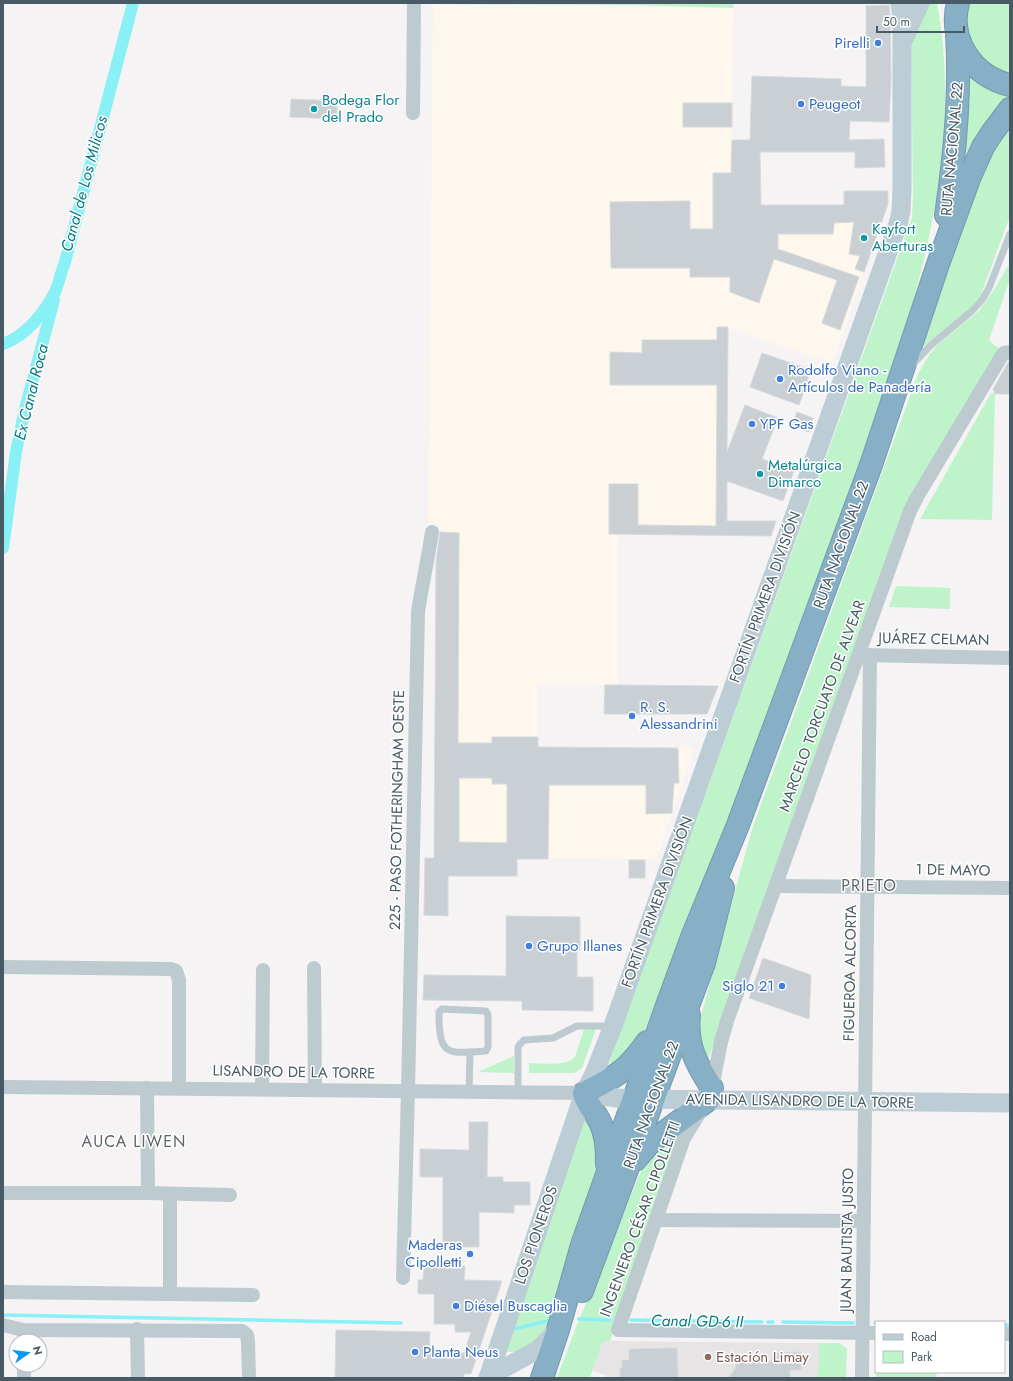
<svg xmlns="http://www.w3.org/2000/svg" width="1013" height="1381" font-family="Jost,sans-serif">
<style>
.commercial{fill:#fef7ee}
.education{fill:#e6e4e5}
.green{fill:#bff4cb}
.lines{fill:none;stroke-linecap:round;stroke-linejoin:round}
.stream{stroke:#89f0f5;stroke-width:3.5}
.canal{stroke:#89f0f5;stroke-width:12}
.building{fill:#c9cfd3;stroke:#d6dade;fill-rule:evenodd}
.highway-casing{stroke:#729ab1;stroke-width:24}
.lane{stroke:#bdcad0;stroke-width:7}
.street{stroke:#bdcad0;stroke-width:14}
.secondary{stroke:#bdcdd5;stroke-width:19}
.highway{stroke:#87afc5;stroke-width:22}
.shop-dot{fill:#3f7fe0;stroke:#fff;stroke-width:1.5}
.culture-dot{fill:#0f9aa8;stroke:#fff;stroke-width:1.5}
.education-dot{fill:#8d6e63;stroke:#fff;stroke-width:1.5}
.labels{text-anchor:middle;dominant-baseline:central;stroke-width:3;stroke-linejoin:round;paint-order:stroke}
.shop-label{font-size:15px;fill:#366cbe;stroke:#fff;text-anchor:start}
.culture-label{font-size:15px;fill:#0d838f;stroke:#fff;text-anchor:start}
.street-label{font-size:15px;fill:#485a63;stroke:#fff}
.education-label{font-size:15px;fill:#785e54;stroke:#fff;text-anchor:start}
.water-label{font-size:16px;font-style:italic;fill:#067c81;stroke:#fff}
.neighbourhood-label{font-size:16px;letter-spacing:1px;fill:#5e6569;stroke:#fff}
</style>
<rect width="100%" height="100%" fill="#f5f3f3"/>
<!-- commercial -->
<polygon class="commercial" points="433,4 733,8 731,206 888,204 832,363 728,328 727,535 619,534 618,685 538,685 538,747 695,747 656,859 434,858 436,533 428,532"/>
<!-- education -->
<polygon class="education" points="603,1341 819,1343 818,1378 606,1378 606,1375 592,1371"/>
<!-- green -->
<g class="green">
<polygon points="433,3 734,3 733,8 635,5 433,4"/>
<path d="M924 3H937C960 126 931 249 894 366L718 855 640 1041 604 1078 912 217 913 198 911 34Z"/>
<path d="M969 3H1010V73C978 66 960 34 969 3Z"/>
<polygon points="965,69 1010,94 1010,97 1005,102 958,190"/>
<polygon points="1010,120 1010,216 980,297 974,306 936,336 926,345 922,346 949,256 986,163"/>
<polygon points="1007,267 1010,267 1010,279 989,340 993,344 999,348 912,492 906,504 708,1060 699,1052 700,1020 752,829 918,374 929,355 938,344 979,311 996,287"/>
<polygon points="991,393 995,394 992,520 920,519"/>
<polygon points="896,586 950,588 950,609 889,607"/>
<path d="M584 1029H596L582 1068 574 1073H529V1063C542 1063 566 1067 575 1057Z"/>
<polygon points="514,1056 514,1073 478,1072"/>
<polygon points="582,1115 594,1136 598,1154 597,1175 553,1327 541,1339 516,1352 502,1352"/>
<polygon points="681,1134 610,1341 603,1341 590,1378 557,1378 576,1327 647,1157 650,1151"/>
<polygon points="819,1343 840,1343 847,1349 846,1378 818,1378"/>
<polygon points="876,1367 876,1372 937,1372 936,1378 876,1378"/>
</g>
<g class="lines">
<!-- stream -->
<g class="stream">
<polyline points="3,1315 401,1323"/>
<polyline points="579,1319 610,1320"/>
<polyline points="631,1320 762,1322"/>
<polyline points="768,1322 773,1322"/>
<polyline points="783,1322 853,1323"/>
<polyline points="875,1323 876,1323"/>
<polyline points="1004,1325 1010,1325"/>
<polyline points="514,1329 552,1320"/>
</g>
<!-- canal -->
<g class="canal">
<path d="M3 344C26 336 44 313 55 292 59 283 61 272 65 262L133 3"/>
<polyline points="3,548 16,452 25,409 54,300"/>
</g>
</g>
<!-- building -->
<g class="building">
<polygon points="889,5 890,14 891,80 889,122 850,121 849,140 884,139 885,167 855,168 855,152 760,152 761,205 844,205 844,191 888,191 888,204 864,272 855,269 860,256 849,254 854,222 834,223 833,234 778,234 778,249 859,277 840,330 822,323 837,280 774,259 759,303 730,292 730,277 690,277 690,268 611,268 610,202 690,201 690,229 713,229 713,173 731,173 732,140 750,140 752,76 841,79 841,86 866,87 866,6"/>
<polygon points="291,99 337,101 337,119 290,117"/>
<rect x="683" y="103" width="49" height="24"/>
<polygon points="717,327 728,327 727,452 745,405 778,418 762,459 784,467 786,462 796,465 783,501 727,481 727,521 776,521 771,536 609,534 609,484 638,484 638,525 716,526 717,385 610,385 610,352 642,353 642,340 717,340"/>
<polygon points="762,353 811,370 799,405 750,387"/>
<polygon points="1009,361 1010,361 1010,394 995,394 993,389"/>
<polygon points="797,412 813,418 808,432 792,426"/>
<path d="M440 532 459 533 458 743H492V737H538V747L678 748 679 783H674L672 813 646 814V785H549L548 859H517V876H448V916L424 915 425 858H434L436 562ZM459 778H492V784H507V843L459 842Z"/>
<polygon points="605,685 618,685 718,686 707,714 604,714"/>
<rect x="629" y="860" width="16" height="18"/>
<polygon points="506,916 580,917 580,950 577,950 577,977 593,977 593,1011 522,1010 522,1001 423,1000 424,975 506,976"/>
<polygon points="763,958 811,975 809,1019 749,998"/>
<polygon points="469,1122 488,1122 487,1177 503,1177 503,1182 530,1182 530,1205 514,1205 514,1213 479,1212 479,1247 443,1247 443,1177 420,1177 420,1149 469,1150"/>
<polygon points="424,1266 465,1266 464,1280 502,1281 471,1374 464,1374 463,1378 335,1378 336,1330 430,1332 429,1352 464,1353 471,1332 455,1332 455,1324 434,1324 434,1294 418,1294 418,1280 423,1280"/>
<polygon points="677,1348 678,1378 620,1378 620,1368 622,1368 622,1360 629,1360 629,1349"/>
<polygon points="801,1352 801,1370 790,1370 790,1378 728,1378 736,1368 736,1362 772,1361 772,1353"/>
</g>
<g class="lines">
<defs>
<g id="highway">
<path d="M958 3C948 40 973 77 1010 85"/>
<path d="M946 215C955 155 961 95 957 33"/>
<path d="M689 1015C686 1045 696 1064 712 1088"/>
<polyline points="635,1160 651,1142 708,1100"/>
<path d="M607 1164C607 1146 606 1130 596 1115 591 1107 586 1102 584 1093 614 1078 628 1070 647 1042"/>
<polyline points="582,1291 704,963 723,888"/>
<polyline points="542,1378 558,1330 582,1245 665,1011 692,937 738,825 871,465 938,264 970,176 983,147 992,133 1010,109"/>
</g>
</defs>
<!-- highway casing -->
<use href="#highway" class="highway-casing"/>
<!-- lane -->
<g class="lane">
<polyline points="913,364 931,345 972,311 982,300 989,288 1010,234"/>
<path d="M442 1009 486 1011 488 1015V1047L486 1051C446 1054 439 1056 439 1012Z"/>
<polyline points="469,1091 470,1052"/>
<polyline points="518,1092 518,1047 520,1044 524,1040 553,1038 577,1026 612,1026"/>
</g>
<!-- street -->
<g class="street">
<polyline points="413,113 414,3"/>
<polyline points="861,655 1010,658"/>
<polyline points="776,886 1010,888"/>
<polyline points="3,967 171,969 176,971 179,980 179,1088"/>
<polyline points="314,968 315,1089"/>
<polyline points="3,1087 584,1093"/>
<polyline points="147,1088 148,1193"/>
<polyline points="712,1088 721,1042 727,1021 910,511 917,497 1001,357 1004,353 1010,352"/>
<polyline points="262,1089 263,970"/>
<polyline points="700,1112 684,1138 618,1330 876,1333"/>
<polyline points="3,1193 148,1193 230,1195"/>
<polyline points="170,1194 170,1293"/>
<polyline points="656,1220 864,1221"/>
<path d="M403 1278 408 1091 418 612C422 585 428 559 432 532"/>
<polyline points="3,1292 253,1295"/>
<polyline points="3,1325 23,1330 242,1331 247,1335 248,1342 249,1378"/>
<polyline points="137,1329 138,1378"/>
<polyline points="1004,1334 1010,1334"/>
<polyline points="24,1365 24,1378"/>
<polyline points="862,1378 870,655"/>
</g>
<!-- secondary -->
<g class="secondary">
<polyline points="904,39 920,3"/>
<polyline points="584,1093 617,1098 634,1099 1010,1103"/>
<polyline points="488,1377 539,1349 558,1330"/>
<polyline points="488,1378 584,1093 594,1074 613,1026 899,221 901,211 902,189 902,18 900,3"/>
</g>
<!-- highway -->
<use href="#highway" class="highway"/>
</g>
<!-- markers -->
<g class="shop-dot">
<circle cx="878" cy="43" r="4"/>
<circle cx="801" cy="104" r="4"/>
<circle cx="780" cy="379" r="4"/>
<circle cx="752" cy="424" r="4"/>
<circle cx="632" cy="716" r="4"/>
<circle cx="529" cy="946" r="4"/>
<circle cx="782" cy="986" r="4"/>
<circle cx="470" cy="1254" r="4"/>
<circle cx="456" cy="1306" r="4"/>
<circle cx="415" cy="1352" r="4"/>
</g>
<g class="culture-dot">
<circle cx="314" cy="109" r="4"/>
<circle cx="864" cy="238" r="4"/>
<circle cx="760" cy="474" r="4"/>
</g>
<circle class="education-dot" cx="708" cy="1357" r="4"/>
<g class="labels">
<!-- shop labels -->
<g class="shop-label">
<text x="870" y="43" text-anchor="end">Pirelli</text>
<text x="809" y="104">Peugeot</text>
<text x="788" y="370">Rodolfo Viano -<tspan x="788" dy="17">Artículos de Panadería</tspan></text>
<text x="760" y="424">YPF Gas</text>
<text x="640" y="707">R. S.<tspan x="640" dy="17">Alessandrini</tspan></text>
<text x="537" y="946">Grupo Illanes</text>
<text x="774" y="986" text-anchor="end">Siglo 21</text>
<text x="462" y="1245" text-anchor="end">Maderas<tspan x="462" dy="17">Cipolletti</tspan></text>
<text x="464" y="1306">Diésel Buscaglia</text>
<text x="423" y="1352">Planta Neus</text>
</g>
<!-- culture labels -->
<g class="culture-label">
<text x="322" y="100">Bodega Flor<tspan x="322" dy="17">del Prado</tspan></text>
<text x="872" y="229">Kayfort<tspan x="872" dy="17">Aberturas</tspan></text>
<text x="768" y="465">Metalúrgica<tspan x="768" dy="17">Dimarco</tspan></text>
</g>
<!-- street labels -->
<g class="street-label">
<text transform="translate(952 149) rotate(-85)">RUTA NACIONAL 22</text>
<text transform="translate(841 545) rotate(-70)">RUTA NACIONAL 22</text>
<text transform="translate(765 597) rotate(-70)">FORTÍN PRIMERA DIVISIÓN</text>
<text transform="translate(934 639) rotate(1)">JUÁREZ CELMAN</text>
<text transform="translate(822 706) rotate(-70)">MARCELO TORCUATO DE ALVEAR</text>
<text transform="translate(397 810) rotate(-89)">225 - PASO FOTHERINGHAM OESTE</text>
<text transform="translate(953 870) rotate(1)">1 DE MAYO</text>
<text transform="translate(657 902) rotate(-70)">FORTÍN PRIMERA DIVISIÓN</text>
<text transform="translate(850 973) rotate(-89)">FIGUEROA ALCORTA</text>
<text transform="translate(294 1072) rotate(1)">LISANDRO DE LA TORRE</text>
<text transform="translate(800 1101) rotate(1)">AVENIDA LISANDRO DE LA TORRE</text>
<text transform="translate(651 1105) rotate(-70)">RUTA NACIONAL 22</text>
<text transform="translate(640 1219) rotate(-70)">INGENIERO CÉSAR CIPOLLETTI</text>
<text transform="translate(536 1235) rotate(-71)">LOS PIONEROS</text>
<text transform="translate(847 1240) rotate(-89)">JUAN BAUTISTA JUSTO</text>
</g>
<!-- education labels -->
<g class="education-label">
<text x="716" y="1357">Estación Limay</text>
</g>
<!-- water labels -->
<g class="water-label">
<text transform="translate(84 184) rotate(-75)">Canal de Los Milicos</text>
<text transform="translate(31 392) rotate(-76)">Ex Canal Roca</text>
<text transform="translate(697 1321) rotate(1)">Canal GD-6 II</text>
</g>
<!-- neighbourhood labels -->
<g class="neighbourhood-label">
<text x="869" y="885">PRIETO</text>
<text x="134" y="1141">AUCA LIWEN</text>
</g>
</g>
<!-- border -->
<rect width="1013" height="1381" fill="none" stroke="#485a63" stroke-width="8"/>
<!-- legend -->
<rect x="875" y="1321" width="130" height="52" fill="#ffffff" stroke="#b6bdc1"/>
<rect x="883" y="1334" width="20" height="6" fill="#bdcdd5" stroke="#b6bdc1"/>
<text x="911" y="1341" font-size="12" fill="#485a63">Road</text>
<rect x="883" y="1351" width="20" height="12" fill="#bff4cb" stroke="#b6bdc1"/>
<text x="911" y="1361" font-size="12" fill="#485a63">Park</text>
<!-- north arrow -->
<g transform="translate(28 1353) rotate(76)"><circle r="19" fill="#ffffff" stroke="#b6bdc1"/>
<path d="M0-3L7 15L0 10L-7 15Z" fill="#0a98f7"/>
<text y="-6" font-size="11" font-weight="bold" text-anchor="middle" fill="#485a63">N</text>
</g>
<!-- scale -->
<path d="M877 26v6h87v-6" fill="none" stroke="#485a63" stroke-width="2"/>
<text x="883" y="26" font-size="12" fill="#485a63" stroke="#ffffff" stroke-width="3" paint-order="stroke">50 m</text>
</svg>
